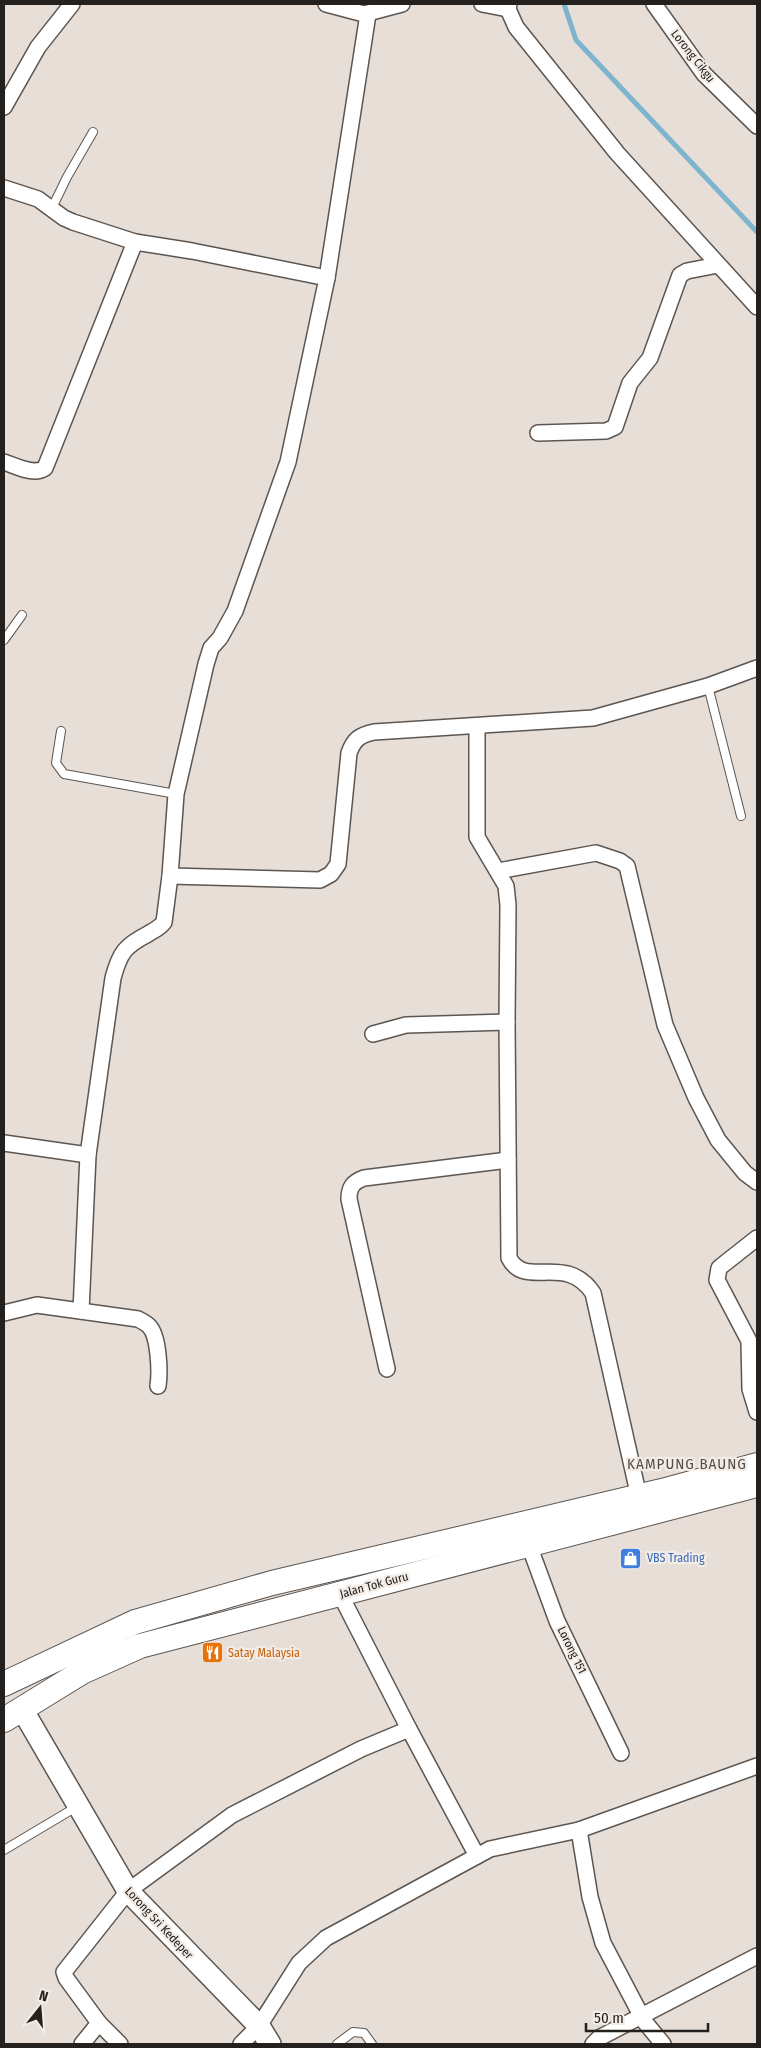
<svg xmlns="http://www.w3.org/2000/svg" width="761" height="2048" font-family="'Fira Sans Condensed',sans-serif">
<style>
.lines{fill:none;stroke-linecap:round;stroke-linejoin:round}
.stream{stroke:#7fb4cf;stroke-width:5}
.lane-casing{stroke:#5c5550;stroke-width:10}
.street-casing{stroke:#5c5550;stroke-width:18}
.secondary-casing{stroke:#5c5550;stroke-width:24}
.primary-casing{stroke:#5c5550;stroke-width:26}
.lane{stroke:#fff;stroke-width:8}
.street{stroke:#fff;stroke-width:15}
.secondary{stroke:#fff;stroke-width:21}
.primary{stroke:#fff;stroke-width:24}
.labels{text-anchor:middle;dominant-baseline:central;stroke-width:4.5;stroke-linejoin:round;paint-order:stroke}
.street-label{font-size:12px;fill:#23201e;stroke:#f3ebe5}
.shop-label{font-size:12px;fill:#366cbe;stroke:#f3ebe5;text-anchor:start}
.food-label{font-size:12px;fill:#c56008;stroke:#f3ebe5;text-anchor:start}
.quarter-label{font-size:15px;letter-spacing:1px;fill:#544d48;stroke:#f3ebe5}
</style>
<rect width="100%" height="100%" fill="#e6ded7"/>
<g class="lines">
<!-- stream -->
<polyline class="stream" points="564,4 576,40 757,232"/>
<defs>
<g id="lane">
<polyline points="52,208 67,177 93,132"/>
<polyline points="4,640 22,615"/>
<polyline points="708,686 741,816"/>
<polyline points="61,731 56,763 64,774 176,794"/>
<polyline points="4,1850 78,1806"/>
<polyline points="337,2044 353,2032 364,2033 372,2044"/>
</g>
<g id="street">
<polyline points="326,4 364,14 402,4"/>
<polyline points="482,4 508,9"/>
<polyline points="509,4 508,9 516,27 617,153 757,307"/>
<polyline points="654,4 704,74 757,126"/>
<polyline points="4,107 38,47 72,4"/>
<polyline points="4,188 38,199 64,218 73,222 135,242 192,251 327,278"/>
<polyline points="538,433 606,431 615,427 630,383 650,358 680,275 687,271 718,265"/>
<path d="M4 462C16 466 34 476 45 468L135 242"/>
<path d="M477 726V837L506 886 508 905 507 1022 509 1258C526 1290 565 1252 593 1293L639 1497"/>
<polyline points="498,871 596,853 620,861 627,866 665,1025 696,1098 718,1140 745,1173 757,1182"/>
<path d="M170 876 320 880 331 874 338 864 349 753C354 739 360 735 374 732L593 718 708 686 757 668"/>
<polyline points="373,1034 406,1025 507,1022"/>
<polyline points="4,1143 88,1155"/>
<polyline points="757,1238 724,1264 719,1268 717,1280 749,1341 750,1389 757,1412"/>
<path d="M81 1311 88 1155 113 978C120 952 125 946 148 934 154 930 160 928 164 922L170 876 176 794 206 664 211 648 220 638 235 611 288 462 327 278 368 14"/>
<path d="M4 1313 37 1305 138 1319C142 1321 146 1323 149 1326 159 1336 160 1372 158 1386"/>
<path d="M387 1369 349 1199C349 1187 353 1182 364 1178L508 1160"/>
<polyline points="529,1545 557,1621 621,1753"/>
<polyline points="409,1729 477,1856"/>
<polyline points="579,1830 590,1897 603,1943 644,2021 663,2044"/>
<polyline points="99,2023 66,1978 64,1972 128,1891 232,1815 361,1749 409,1729 340,1594"/>
<polyline points="82,2044 99,2023 120,2044"/>
<polyline points="241,2044 259,2026 299,1963 326,1938 477,1856 490,1849 579,1830 757,1766"/>
<polyline points="593,2044 599,2038 757,1956"/>
</g>
<polyline id="secondary" points="22,1709 128,1891 259,2026 270,2044"/>
<g id="primary">
<polyline points="4,1684 135,1622 272,1583 662,1491 757,1465"/>
<polyline points="4,1720 82,1672 140,1646 757,1485"/>
</g>
</defs>
<!-- lane casing -->
<use href="#lane" class="lane-casing"/>
<!-- street casing -->
<use href="#street" class="street-casing"/>
<!-- secondary casing -->
<use href="#secondary" class="secondary-casing"/>
<!-- primary casing -->
<use href="#primary" class="primary-casing"/>
<!-- lane -->
<use href="#lane" class="lane"/>
<!-- street -->
<use href="#street" class="street"/>
<!-- secondary -->
<use href="#secondary" class="secondary"/>
<!-- primary -->
<use href="#primary" class="primary"/>
</g>
<!-- icons -->
<defs>
<symbol id="shop-square" viewBox="-11 -11 22 22"><rect x="-9" y="-9" width="18" height="18" rx="4" fill="#3f7fe0" stroke="#f3ebe5"/><path d="M-5-2.5h2.3a2.7 3.5 0 0 1 5.4 0H5L5.5 6h-11ZM-1.5-2.5h3a1.5 2.3 0 0 0-3 0Z" fill="#fff"/></symbol>
<symbol id="restaurant-square" viewBox="-11 -11 22 22"><rect x="-9" y="-9" width="18" height="18" rx="4" fill="#e8710a" stroke="#f3ebe5"/><path d="M-5-6h1v4h1v-4h1v4h1v-4h1v5L-1.5 .5V6h-2V.5L-5-1ZM5-6V6H3V1.5H1.5Q1.5-4 5-6Z" fill="#fff"/></symbol>
</defs>
<g fill-rule="evenodd">
<use href="#shop-square" x="618" y="1546" width="25" height="25"/>
<use href="#restaurant-square" x="200" y="1640" width="25" height="25"/>
</g>
<g class="labels">
<!-- street labels -->
<g class="street-label">
<text transform="translate(693 56) rotate(52)">Lorong Cikgu</text>
<text transform="translate(374 1585) rotate(-15)">Jalan Tok Guru</text>
<text transform="translate(572 1650) rotate(64)">Lorong 151</text>
<text transform="translate(159 1923) rotate(47)">Lorong Sri Kedeper</text>
</g>
<!-- shop labels -->
<g class="shop-label">
<text x="647" y="1558">VBS Trading</text>
</g>
<!-- food labels -->
<g class="food-label">
<text x="228" y="1653">Satay Malaysia</text>
</g>
<!-- quarter labels -->
<g class="quarter-label">
<text x="687" y="1464">KAMPUNG BAUNG</text>
</g>
</g>
<!-- border -->
<rect width="761" height="2048" fill="none" stroke="#23201e" stroke-width="10"/>
<!-- north arrow -->
<g transform="translate(40 2008) rotate(17)" stroke="#f3ebe5" stroke-width="4" paint-order="stroke">
<path d="M0-4L9 19L0 12L-9 19Z" fill="#23201e"/>
<text y="-8" font-size="14" font-weight="bold" text-anchor="middle" fill="#23201e">N</text>
</g>
<!-- scale -->
<path d="M586 2023v8h122v-8" fill="none" stroke="#23201e" stroke-width="2.5"/>
<text x="594" y="2023" font-size="15" fill="#23201e" stroke="#f3ebe5" stroke-width="4" paint-order="stroke">50 m</text>
</svg>
